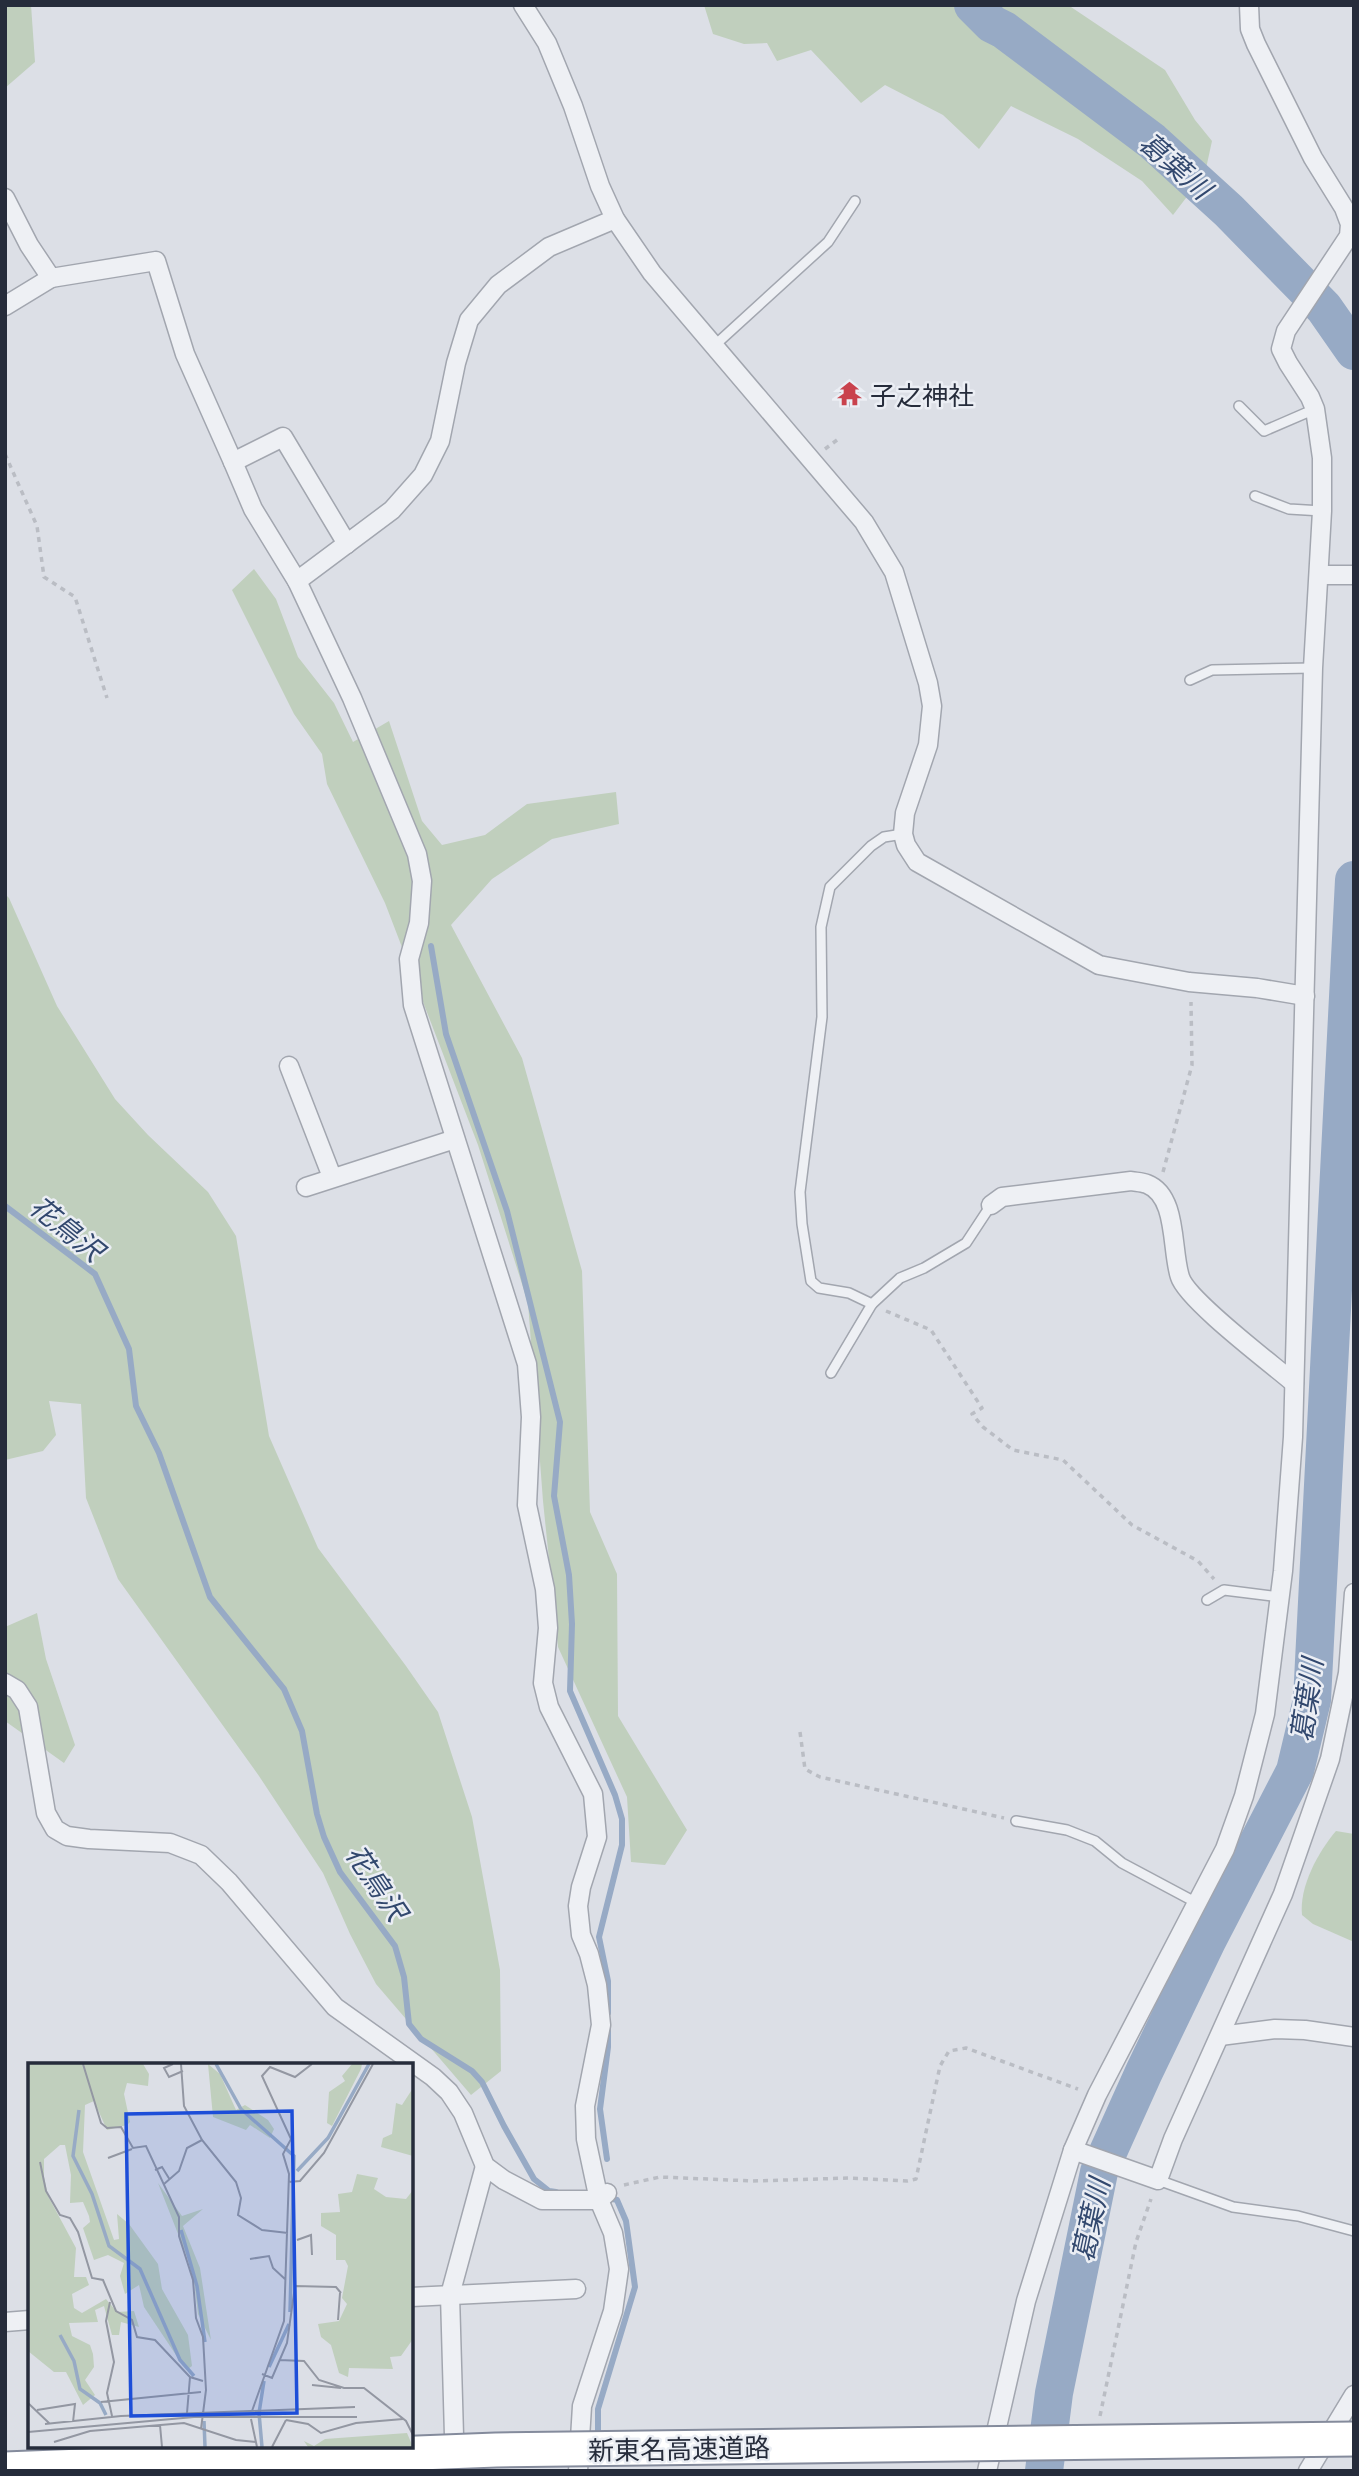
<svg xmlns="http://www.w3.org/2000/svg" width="1359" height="2476" font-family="'Exo 2','Noto Sans JP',sans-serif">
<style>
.green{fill:#c0cfbd}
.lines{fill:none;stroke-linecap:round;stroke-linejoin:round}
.stream{stroke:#97aac5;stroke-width:6}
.river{stroke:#97aac5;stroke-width:38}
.building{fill:#b3b8c2}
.lane-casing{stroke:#a2a6af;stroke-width:12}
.street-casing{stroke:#a2a6af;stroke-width:21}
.path{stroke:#babdc4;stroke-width:3.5;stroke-dasharray:5 5;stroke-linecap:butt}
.lane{stroke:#eef0f4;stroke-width:9}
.street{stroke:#eef0f4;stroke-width:18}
.highway-bridge-casing{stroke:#848b9c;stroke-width:37;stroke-linecap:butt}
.highway-bridge{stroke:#fff;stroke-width:33}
.labels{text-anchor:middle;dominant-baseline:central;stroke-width:5;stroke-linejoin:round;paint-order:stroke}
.poi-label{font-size:26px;fill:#262c3b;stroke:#ebeef4;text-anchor:start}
.street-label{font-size:26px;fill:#262c3b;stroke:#ebeef4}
.water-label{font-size:28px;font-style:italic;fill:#32486e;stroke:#ebeef4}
.inset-river{fill:none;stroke:#97aac5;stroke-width:3.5}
.inset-road{fill:none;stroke:#9397a2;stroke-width:2}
.view{fill:#1d4ed8;fill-opacity:0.15;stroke:#1d4ed8;stroke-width:3.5}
.inset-edge{fill:none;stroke:#262c3b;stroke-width:3.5}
</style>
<rect width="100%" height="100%" fill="#dcdfe6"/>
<!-- green -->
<g class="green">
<polygon points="5,5 31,5 35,62 5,88"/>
<polygon points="704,5 1068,5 1165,70 1195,120 1212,141 1205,173 1173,215 1142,181 1078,139 1011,106 979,149 943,115 885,85 861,103 811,50 777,61 767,43 744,44 713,34"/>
<polygon points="254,569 276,599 298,657 334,703 353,742 389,721 422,821 442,845 485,835 527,804 616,792 619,824 552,839 492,879 451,925 522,1058 582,1271 590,1512 617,1574 618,1716 687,1830 665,1865 631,1862 627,1797 558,1647 543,1501 528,1303 478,1145 385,903 327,784 322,754 294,714 232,590"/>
<polygon points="5,894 9,898 57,1006 115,1099 148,1135 208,1192 236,1236 269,1436 318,1548 406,1666 438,1712 472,1817 500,1970 501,2071 471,2095 376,1984 350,1934 323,1873 259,1776 118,1579 86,1498 81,1404 49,1401 56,1435 43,1451 5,1460"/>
<polygon points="37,1613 46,1659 75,1745 64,1763 5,1721 5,1627"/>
<path d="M1336 1831 1354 1834V1942L1313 1924 1302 1915C1299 1887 1318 1852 1336 1831Z"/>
</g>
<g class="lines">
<!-- stream -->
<g class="stream">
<polyline points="431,946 446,1034 507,1211 560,1422 554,1496 569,1575 572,1624 570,1691 615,1795 622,1819 622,1845 599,1937 608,1981 608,2013"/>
<polyline points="5,1206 95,1274 129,1349 136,1406 159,1453 210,1597 284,1689 302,1731 317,1814 324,1837 340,1872 395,1946 404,1977 409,2024 421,2039 472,2071 482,2082 504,2126 534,2179 549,2191 556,2192"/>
<polyline points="607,2159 600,2109 608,2047 608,2027"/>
<polyline points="598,2438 598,2409 635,2287 626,2221 617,2200 605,2197"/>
</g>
<!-- river -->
<g class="river">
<polyline points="973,5 992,24 1004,30 1152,141 1229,211 1324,308 1354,351"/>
<polyline points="1044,2471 1054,2393 1099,2172 1144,2072 1207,1941 1295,1771 1312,1700 1354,880"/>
</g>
</g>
<!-- building -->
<polygon class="building" points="850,380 862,398 849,407 837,389"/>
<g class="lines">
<defs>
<g id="lane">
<polyline points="714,346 828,242 855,201"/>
<polyline points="1239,406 1264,431 1315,409"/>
<polyline points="1255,496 1289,509 1322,511"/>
<polyline points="1190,680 1212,670 1313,668"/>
<polyline points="872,1304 849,1293 819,1288 811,1281 802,1224 800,1192 822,1017 821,927 830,887 871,846 884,837 903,834"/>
<polyline points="831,1373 872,1304 900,1278 924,1268 966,1243 991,1205"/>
<polyline points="1207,1600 1224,1590 1280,1597"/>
<polyline points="1016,1821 1067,1830 1095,1841 1122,1863 1197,1903"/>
<polyline points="1158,2180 1233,2207 1298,2216 1354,2231"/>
</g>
<g id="street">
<polyline points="523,5 547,43 573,106 600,186 615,219 652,273 864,522 894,572 928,683 932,706 928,745 905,813 903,834 906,845 917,862 1099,965 1189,982 1257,988 1305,996"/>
<polyline points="5,198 29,245 51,278 156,261 185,354 233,462 253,509 297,581 352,698 417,854 422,881 419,923 409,959 413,1005 527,1364 531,1417 527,1505 545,1589 548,1628 543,1683 549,1707 593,1794 597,1837 581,1887 578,1906 581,1935 589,1954 597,1985 601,2025 585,2106 586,2139 599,2200 613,2233 619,2269 613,2311 582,2406 578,2471"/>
<polyline points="5,306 51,278"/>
<polyline points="233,462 283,437 347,544"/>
<polyline points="1320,575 1354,575"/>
<polyline points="297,581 392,510 423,475 440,441 456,363 469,320 498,285 549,247 615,219"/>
<polyline points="289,1066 332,1177"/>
<polyline points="306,1187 455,1139"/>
<path d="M991 1205 1002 1197 1131 1181C1136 1182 1142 1182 1147 1184 1178 1196 1171 1250 1180 1277 1187 1300 1272 1364 1294 1383"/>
<polyline points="5,1683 17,1690 28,1707 46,1813 55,1829 67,1836 89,1839 170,1843 201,1855 229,1882 335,2007 433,2077 449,2092 463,2113 485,2166 504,2180 542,2200 599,2200 607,2193"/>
<polyline points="1220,2036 1275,2029 1305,2030 1354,2037"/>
<polyline points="1073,2150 1158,2180 1173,2139 1283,1894 1330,1759 1348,1673 1354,1593"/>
<polyline points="411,2297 576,2289"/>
<polyline points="5,2322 30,2320"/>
<polyline points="455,2471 450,2295 485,2166"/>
<polyline points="987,2471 1026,2301 1073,2150 1097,2095 1225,1849 1244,1796 1265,1714 1283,1571 1293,1437 1313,668 1322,511 1322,458 1315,409 1310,397 1288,363 1281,349 1286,331 1349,236 1350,224 1344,208 1313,158 1256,44 1250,29 1249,5"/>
<polyline points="1308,2471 1354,2395"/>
</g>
</defs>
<!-- lane casing -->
<use href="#lane" class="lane-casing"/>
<!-- street casing -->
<use href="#street" class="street-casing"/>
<!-- path -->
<g class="path">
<polyline points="825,449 841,437"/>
<polyline points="5,454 37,526 44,577 75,597 107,698"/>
<polyline points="1163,1172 1192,1065 1191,1002"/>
<polyline points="886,1311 931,1330 982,1408 972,1414 983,1427 1013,1450 1063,1460 1132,1525 1198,1561 1214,1579"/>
<polyline points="800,1732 805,1769 820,1777 1004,1818"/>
<polyline points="624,2185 660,2177 753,2181 850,2178 907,2181 916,2179 940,2066 949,2051 966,2048 1078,2089"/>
<polyline points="1100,2416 1136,2242 1151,2199"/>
</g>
<!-- lane -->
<use href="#lane" class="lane"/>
<!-- street -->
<use href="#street" class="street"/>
<defs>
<polyline id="highway-bridge" points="5,2469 496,2450 1354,2439"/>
</defs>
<!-- highway-bridge casing -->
<use href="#highway-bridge" class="highway-bridge-casing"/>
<!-- highway-bridge -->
<use href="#highway-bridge" class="highway-bridge"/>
</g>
<!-- icons -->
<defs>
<symbol id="temple-bare" viewBox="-9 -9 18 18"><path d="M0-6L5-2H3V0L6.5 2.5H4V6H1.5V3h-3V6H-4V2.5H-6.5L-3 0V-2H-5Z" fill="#c9424d" stroke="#ebeef4" stroke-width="2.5" paint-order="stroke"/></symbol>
</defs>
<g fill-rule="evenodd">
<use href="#temple-bare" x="832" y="376" width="35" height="35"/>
</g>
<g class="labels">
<!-- poi labels -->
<g class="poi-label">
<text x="870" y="394">子之神社</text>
</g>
<!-- street labels -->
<g class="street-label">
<text transform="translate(679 2448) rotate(-1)">新東名高速道路</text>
</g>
<!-- water labels -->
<g class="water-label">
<text transform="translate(1176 165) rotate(41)">葛葉川</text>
<text transform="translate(67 1228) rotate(39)">花鳥沢</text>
<text transform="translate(1306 1700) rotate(-82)">葛葉川</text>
<text transform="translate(377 1882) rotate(56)">花鳥沢</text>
<text transform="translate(1090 2220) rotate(-78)">葛葉川</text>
</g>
</g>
<!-- overview -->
<g transform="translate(28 2063)">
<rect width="385" height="385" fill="#dcdfe6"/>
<path d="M0 1H115L121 11 120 23 99 20 96 31 102 59 99 62 79 67 66 38 57 42 55 89 86 177 91 176 89 151 101 161 130 201 134 226 160 272 164 303 160 306 148 292 116 244 111 222 97 231 92 213 96 200 80 192 66 197 55 165 62 159 61 153 55 139 42 140 43 112 37 82H32L16 96V114L20 133 48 185 46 214H58L61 222 44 231 46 245 54 250 78 236 89 249 106 248 111 264 93 259 91 272H84L76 243 67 247 70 259 41 260 44 273 62 282 65 291 66 304 57 317 67 332 55 342 38 309H26L0 288ZM180 1 192 11 208 47 217 42 240 57 246 66 242 75 222 62 218 67 185 54ZM324 1H334L333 6 304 63 299 60 301 29 317 18 314 13ZM385 25V93L353 84 355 75 364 71 368 40 374 42ZM329 111 350 115 346 126 358 134 378 136 385 127V276L373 293 362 294 365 306 321 305 320 314 311 310 303 282 293 274 290 261 311 258 319 241 314 235 320 203 317 197H308V172L293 163V150L312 149 310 131 324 129ZM130 120 154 153 175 146 155 163 172 205 183 277 170 251 165 209ZM379 370 385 384H280L276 378 286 383 297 376Z" fill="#c0cfbd"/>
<path class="inset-river" d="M188 1 213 46 266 93 262 249M51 47 45 93 64 131 81 183 112 206 152 297 166 313M269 108 300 75 341 1M153 167 169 223 177 279M32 272 46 298 52 326 72 340 78 352M241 304 261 261M176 358 177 384M234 384 231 350 236 318"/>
<path class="inset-road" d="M55 1 73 60 79 65 93 64 105 85 118 83 151 154V173L165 217 168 255 175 274 178 327 173 366M145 1 136 5 141 14 155 8M153 1 156 43 174 77 208 119 213 135 210 152 234 167 260 170M80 95 104 86M12 99 18 128 32 152 42 155 50 169 64 215 75 217 88 248 104 257 109 274 127 277 162 314 175 318M127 107 134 104 142 117M260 119 272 118 296 90 345 1M136 121 151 108 159 85 174 77M269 177 283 172 284 192M222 196 241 193 245 205 258 217M82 239 78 258 86 299 79 330 84 353M310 257 312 230M251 297 276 298 291 317 316 325H336L378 358 385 372M234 311 244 315 259 280 267 223 308 224 313 230M284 322 313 325M73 339 173 329M0 340 21 360M9 347 47 341 45 359M224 348 256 258 261 111 255 91 263 76 234 13 242 4 267 14 284 1M159 350 162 314M223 356 229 384M258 357 280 361 293 370 328 360 375 356M17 361 93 353 327 344M132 362 134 384M0 369 166 354H329M26 379 62 368 156 360 208 377 228 379M244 384 258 357"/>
<path class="view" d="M264 48 269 350 103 353 98 51Z"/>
<rect width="385" height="385" class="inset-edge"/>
</g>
<!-- border -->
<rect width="1359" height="2476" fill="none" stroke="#262c3b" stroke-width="14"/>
</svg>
